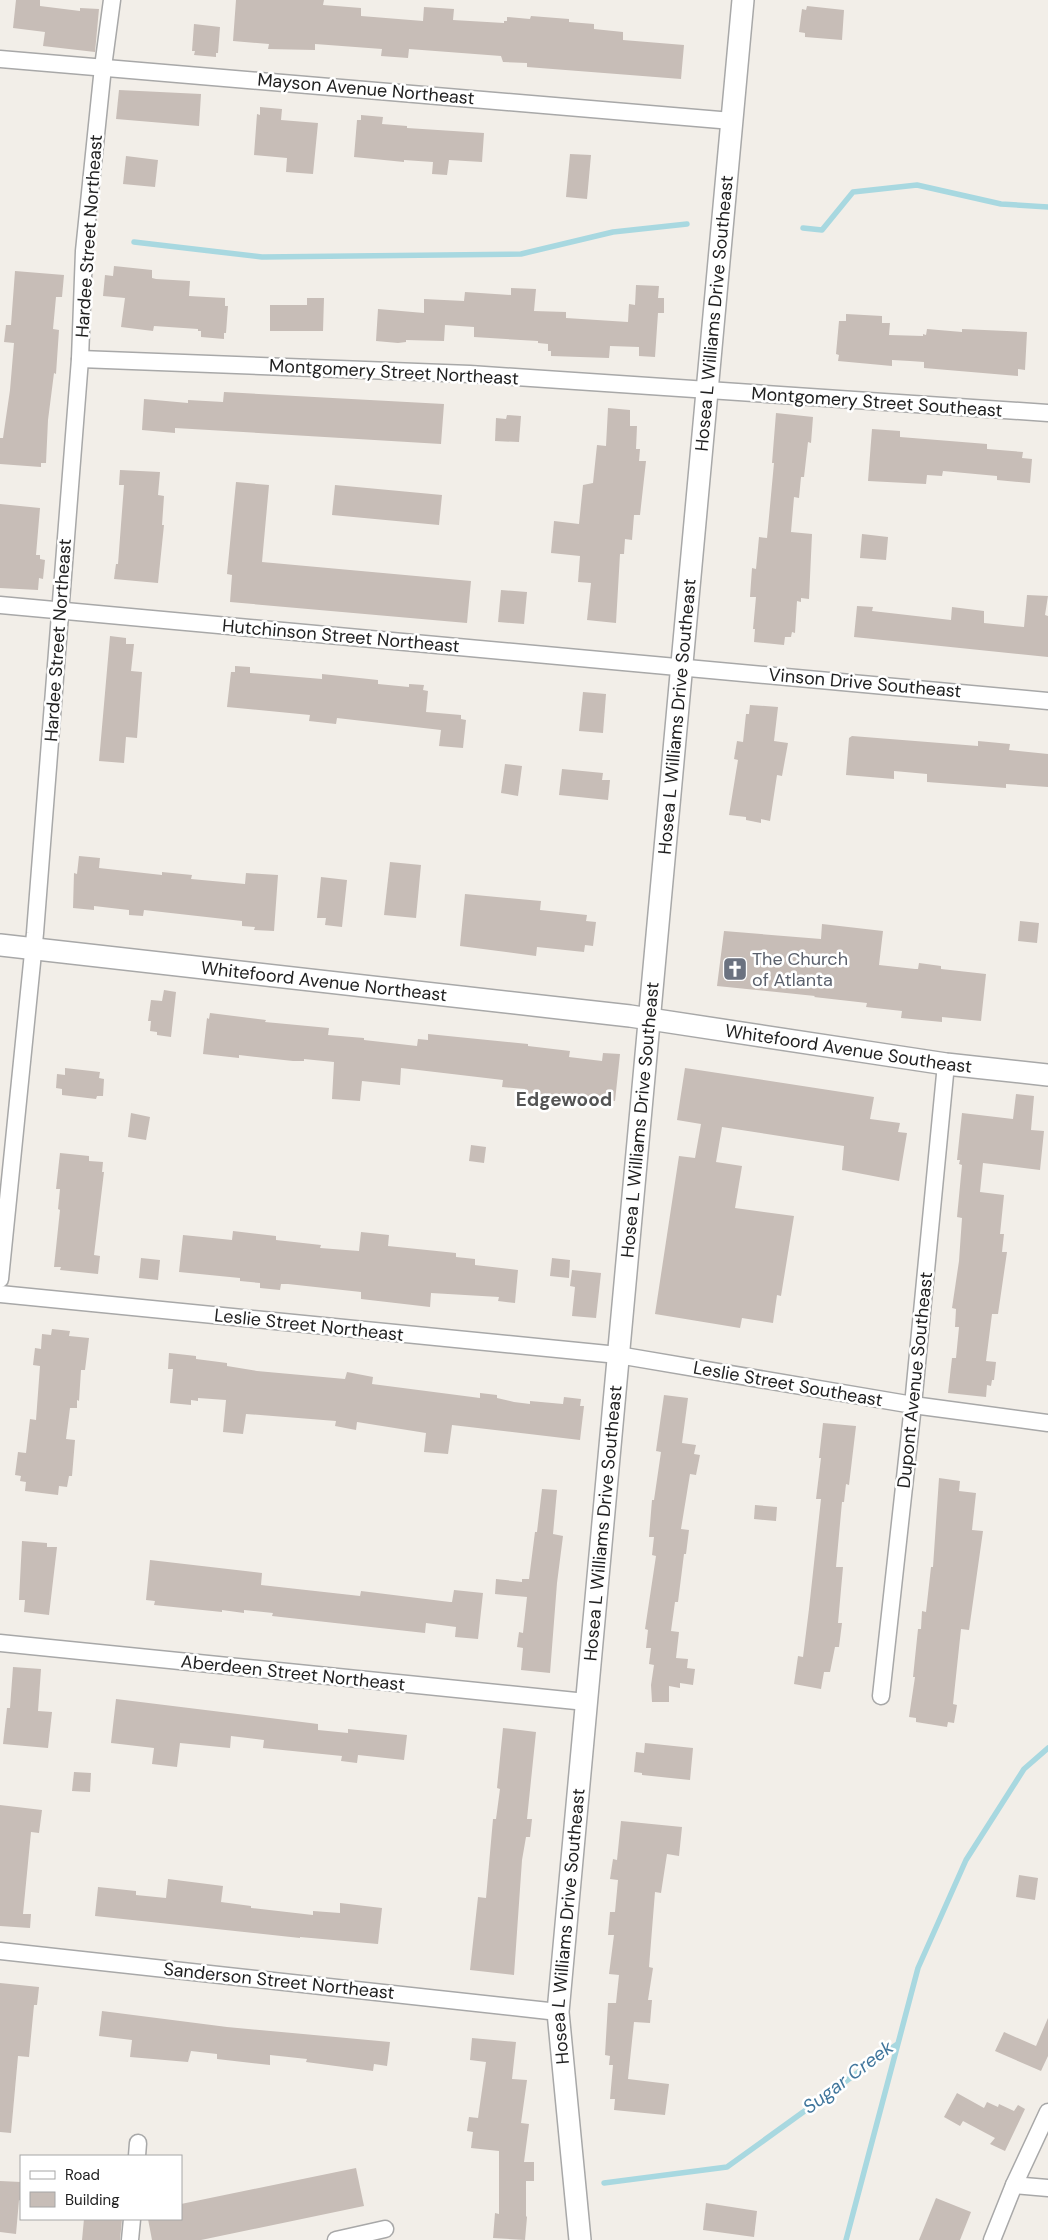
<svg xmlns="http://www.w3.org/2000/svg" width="1048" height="2240" font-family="'DM Sans',sans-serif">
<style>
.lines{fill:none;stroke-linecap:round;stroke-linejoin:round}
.stream{stroke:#a8d8e0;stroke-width:5.5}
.building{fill:#c7bdb7}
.minor-casing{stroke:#a8a8a8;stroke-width:19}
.tertiary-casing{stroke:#a8a8a8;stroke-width:24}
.minor{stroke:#fff;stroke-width:16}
.tertiary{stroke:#fff;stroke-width:21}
.labels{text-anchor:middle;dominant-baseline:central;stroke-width:5;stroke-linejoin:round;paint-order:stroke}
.street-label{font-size:18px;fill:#212121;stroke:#fff}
.worship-label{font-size:18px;fill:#5b616d;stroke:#fff;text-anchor:start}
.neighbourhood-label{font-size:19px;font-weight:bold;fill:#545454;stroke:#fff}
.water-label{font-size:19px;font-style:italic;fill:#41769c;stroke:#fff}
</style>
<rect width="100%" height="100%" fill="#f2eee8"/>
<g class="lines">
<!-- stream -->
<g class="stream">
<polyline points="803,228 822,230 853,192 917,185 1001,204 1048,207"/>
<polyline points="134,242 262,257 521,254 613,232 687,224"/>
<polyline points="604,2183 727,2167 896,2045"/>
<polyline points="846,2240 918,1968 966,1860 1024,1769 1048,1748"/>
</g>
</g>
<!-- building -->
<g class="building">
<polygon points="16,0 40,0 40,6 80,11 80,8 99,9 95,52 43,46 45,32 13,28"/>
<polygon points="236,0 324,0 323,5 361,8 361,16 423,21 424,7 454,9 453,20 504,23 504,21 507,21 507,17 530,19 531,16 569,19 569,22 594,24 594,29 623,32 623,40 684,45 681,79 527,67 527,63 503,62 501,56 409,49 408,58 381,56 382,49 315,44 315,50 268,49 269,44 233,41"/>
<polygon points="807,6 844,10 842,40 805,37 805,33 799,32 802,9 806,10"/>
<polygon points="194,24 220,27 218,53 216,53 216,57 194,55 195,51 192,51"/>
<polygon points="119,90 201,94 199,126 116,119"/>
<polygon points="260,107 282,109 281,120 318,123 313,174 286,172 287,158 254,155 257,114 260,115"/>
<polygon points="361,115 383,117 382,124 407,126 407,128 484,133 482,162 449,160 447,175 432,174 433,162 404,160 404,162 354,157 357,120 361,120"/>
<polygon points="570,154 591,155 587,199 566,197"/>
<polygon points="126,156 158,160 155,187 123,184"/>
<polygon points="114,266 152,270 152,278 156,279 190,281 189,296 225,298 225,306 228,306 226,333 224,333 224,339 201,337 201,331 198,331 198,329 154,326 153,331 121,327 125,298 103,296 105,275 113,276"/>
<polygon points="15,271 64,275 62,297 56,297 53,329 59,330 56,374 54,373 48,420 46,463 41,463 41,467 0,464 0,438 3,438 10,390 14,343 4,342 6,325 11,325"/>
<polygon points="636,285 659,286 658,298 664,298 664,313 658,313 655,357 639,356 639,347 610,346 609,358 551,356 551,351 548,351 548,344 538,343 538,341 474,337 474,327 445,325 444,341 406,340 406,342 398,343 376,341 378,309 424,313 424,299 464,301 465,292 511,295 511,288 536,289 534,311 566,312 566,318 628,322 629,304 635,305"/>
<polygon points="307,298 324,298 323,331 270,331 270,305 307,305"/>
<polygon points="846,314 882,316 882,323 890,323 889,335 923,336 923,334 926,335 927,329 962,332 962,329 1027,332 1025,370 1018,369 1018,376 924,368 924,362 910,361 892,360 892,366 838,361 839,355 836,354 839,321 846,321"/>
<polygon points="224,392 444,404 441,444 175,428 175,433 142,430 144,399 188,403 188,400 223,402"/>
<polygon points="608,408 630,410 630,426 637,426 636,449 640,449 639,461 646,461 640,515 634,515 632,540 625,539 624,554 620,554 616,623 587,620 591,583 578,582 580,556 551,553 554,521 579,524 583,485 593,483 597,445 606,446"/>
<polygon points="776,413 813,417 811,443 808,442 804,477 801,477 799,498 794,497 791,532 812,534 809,599 801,598 801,602 797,601 795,633 792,632 791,637 785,637 784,645 754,642 755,629 753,629 756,597 750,597 752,568 756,569 759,537 767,538 774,463 772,463"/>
<polygon points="507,415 521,416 519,442 495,441 496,418 506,419"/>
<polygon points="872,429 900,431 900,437 987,444 987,449 1023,452 1022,458 1032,459 1030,483 997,480 997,476 943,471 942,476 927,475 926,484 868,481"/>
<polygon points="120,470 160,472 158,495 164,496 162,525 164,525 158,583 114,579 116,564 118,564 124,485 119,485"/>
<polygon points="236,482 269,485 262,562 471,581 467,623 230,602 232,575 227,574"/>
<polygon points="335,485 442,495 439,525 332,515"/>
<polygon points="0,504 40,508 36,555 40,555 40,559 45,560 43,579 39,578 38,590 0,588"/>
<polygon points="862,534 888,537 886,560 860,558"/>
<polygon points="501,590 527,592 524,624 498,622"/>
<polygon points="1027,595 1048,596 1045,615 1048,616 1048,657 854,637 857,606 873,607 872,611 951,620 952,607 984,611 984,623 1024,627"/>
<polygon points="110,636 126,638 126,644 134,644 131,671 142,672 137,738 126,737 124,763 99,761"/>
<polygon points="235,666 250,667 250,673 322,679 322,674 378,680 378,684 409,687 409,684 424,685 423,690 428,691 426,712 461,715 461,719 466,720 463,748 439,746 441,730 337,718 336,724 309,721 310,715 227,707 231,672 235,672"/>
<polygon points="583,692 606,694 603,733 579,731"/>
<polygon points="750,705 778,707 774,741 788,743 782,776 777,775 770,821 761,819 761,823 746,820 746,817 729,815 738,760 734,759 737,741 743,742 746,714 749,714"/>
<polygon points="852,736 978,746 978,741 1010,744 1009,750 1048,754 1048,787 1006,784 1006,788 927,782 927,774 894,771 894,779 846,775 849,738"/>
<polygon points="505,764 522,766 518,796 501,793"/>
<polygon points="562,769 603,773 602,780 610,780 608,800 559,795"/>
<polygon points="79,856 100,858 99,868 162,875 162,872 192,875 191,879 245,884 246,873 278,875 274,931 254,930 255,927 242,926 242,921 144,910 143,916 129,915 129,910 94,906 94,910 73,908 74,873 77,874"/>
<polygon points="390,862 421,865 416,918 384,915"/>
<polygon points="321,877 347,880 342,927 325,925 326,918 317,918"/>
<polygon points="465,894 541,901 540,910 587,915 586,921 596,922 593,946 585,945 584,952 537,947 536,956 460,946"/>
<polygon points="1020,921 1039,923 1037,943 1018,941"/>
<polygon points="822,924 883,931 879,965 915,969 918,969 919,963 941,966 941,969 986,974 981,1021 942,1017 942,1022 901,1018 902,1011 866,1007 867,1003 814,997 815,996 717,986 724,931 821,939"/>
<polygon points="164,990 176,992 171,1037 157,1035 157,1032 150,1031 151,1021 148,1021 151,1000 162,1001"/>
<polygon points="210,1013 266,1020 265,1022 329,1028 328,1035 364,1038 364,1040 417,1046 418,1039 428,1040 428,1034 528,1044 528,1046 570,1051 569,1057 602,1061 603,1053 620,1054 615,1101 525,1093 525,1089 502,1087 503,1080 401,1068 400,1085 362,1081 360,1101 332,1099 334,1062 304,1059 304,1061 293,1061 239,1055 239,1058 203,1054 207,1018 209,1019"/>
<polygon points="65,1068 100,1072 99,1078 104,1079 103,1096 97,1096 96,1099 62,1095 62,1089 56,1088 57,1074 65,1075"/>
<polygon points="685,1068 874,1097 870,1119 900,1123 898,1132 907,1133 899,1181 842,1170 844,1146 722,1127 716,1162 742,1166 735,1208 794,1216 781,1296 777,1295 773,1323 742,1318 740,1328 655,1314 679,1156 695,1158 701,1124 677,1120"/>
<polygon points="1016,1094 1034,1096 1031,1130 1044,1131 1040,1170 983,1163 980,1192 1004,1195 1000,1234 1004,1234 1002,1252 1007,1252 998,1314 992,1314 986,1361 996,1362 994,1380 992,1380 991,1386 987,1385 986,1397 948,1393 952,1358 956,1358 959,1327 955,1327 956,1309 952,1308 959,1261 962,1218 957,1217 962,1165 959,1164 960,1160 957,1160 962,1113 1013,1119"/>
<polygon points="131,1113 150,1117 146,1140 128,1137"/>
<polygon points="471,1145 486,1147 484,1163 469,1161"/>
<polygon points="60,1153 89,1156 89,1161 103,1162 102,1172 104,1172 94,1255 100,1256 98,1274 60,1270 61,1267 54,1267 60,1210 58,1209 60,1189 56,1189"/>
<polygon points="233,1231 276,1236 276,1240 321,1245 320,1248 359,1251 361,1232 389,1235 388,1246 456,1253 456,1257 475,1259 475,1265 518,1270 515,1303 498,1301 499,1297 431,1293 430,1307 361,1299 361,1292 288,1284 281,1284 280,1290 260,1288 260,1283 240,1281 240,1278 179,1272 183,1235 232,1240"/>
<polygon points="141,1258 160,1260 158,1280 139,1278"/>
<polygon points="552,1258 570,1260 569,1278 550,1276"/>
<polygon points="572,1270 601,1273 596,1318 572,1316 575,1287 570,1286"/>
<polygon points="52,1329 70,1331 69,1336 89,1338 85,1370 81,1370 79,1401 77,1400 77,1408 70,1408 66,1439 75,1440 72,1476 69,1476 67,1487 59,1486 58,1495 25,1491 26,1482 20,1481 21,1476 15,1475 18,1452 26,1453 30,1419 36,1420 40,1366 33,1365 35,1348 41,1349 42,1334 51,1335"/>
<polygon points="169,1353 196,1356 196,1359 227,1363 227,1366 257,1371 345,1379 347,1372 373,1377 372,1384 480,1398 480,1393 497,1395 497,1398 514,1402 530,1404 530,1401 563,1404 564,1397 581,1399 580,1406 584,1406 580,1440 452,1425 448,1454 424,1452 426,1433 357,1422 356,1430 335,1426 336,1421 246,1414 243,1434 223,1432 226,1400 198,1398 198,1401 191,1400 191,1405 170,1403 173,1369 168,1369"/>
<polygon points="664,1395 688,1398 682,1443 696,1445 694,1454 700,1455 696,1475 690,1474 681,1529 689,1530 686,1554 684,1554 678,1602 675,1602 671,1631 679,1632 676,1658 688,1659 687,1668 695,1669 693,1685 680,1683 680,1688 669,1686 669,1702 652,1702 651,1685 654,1665 649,1664 651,1648 646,1648 648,1630 645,1629 656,1556 652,1555 654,1537 649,1537 652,1500 654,1500 661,1452 656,1451"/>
<polygon points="823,1423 856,1426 849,1485 846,1484 844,1502 842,1502 836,1567 843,1567 838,1623 842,1623 839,1647 835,1647 830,1672 824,1672 821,1689 794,1684 798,1656 803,1657 809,1609 821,1499 816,1499 821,1458 819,1458"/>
<polygon points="939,1478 960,1481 959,1491 976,1493 972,1530 983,1531 969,1630 961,1629 953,1704 957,1705 954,1723 948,1722 947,1727 916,1722 916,1718 909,1717 915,1677 913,1677 918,1629 921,1629 922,1611 926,1612 931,1567 933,1567"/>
<polygon points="542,1489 557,1490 553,1534 563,1536 557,1583 550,1673 521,1670 523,1648 517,1647 519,1632 523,1633 527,1597 495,1594 496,1579 522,1582 522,1579 529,1579 535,1532 537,1532"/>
<polygon points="755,1505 777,1507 776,1521 754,1519"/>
<polygon points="22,1541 47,1543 47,1547 57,1547 49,1615 24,1612 25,1600 19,1600"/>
<polygon points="150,1560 262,1573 261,1585 360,1596 361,1591 450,1602 452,1602 454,1590 483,1593 478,1639 455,1637 456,1627 426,1623 425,1633 272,1616 273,1613 244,1610 244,1613 222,1610 222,1612 154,1605 155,1601 146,1600"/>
<polygon points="13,1667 41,1669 38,1711 52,1712 48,1748 3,1744 7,1708 10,1708"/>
<polygon points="116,1699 318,1724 318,1730 348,1733 348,1729 407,1735 404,1760 358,1755 357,1763 341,1761 342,1756 263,1748 264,1740 231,1736 230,1748 180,1743 177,1767 152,1764 154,1748 111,1743"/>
<polygon points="503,1728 536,1732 527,1819 532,1819 530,1837 526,1837 522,1860 514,1975 470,1970 478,1897 486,1898 493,1819 496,1819 500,1789 497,1788"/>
<polygon points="645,1743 693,1748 690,1780 642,1775 642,1773 634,1772 636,1752 644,1753"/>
<polygon points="74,1772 91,1773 90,1792 72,1791"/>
<polygon points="0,1805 42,1810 39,1833 31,1832 23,1914 31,1914 30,1928 0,1926"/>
<polygon points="621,1821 682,1827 679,1856 667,1854 661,1893 655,1892 649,1967 653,1968 648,2000 652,2000 650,2023 634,2022 628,2079 669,2084 665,2115 614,2110 615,2099 610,2099 613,2065 609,2065 610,2056 605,2055 608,2003 616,2003 619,1975 609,1974 614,1935 608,1935 610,1912 615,1912 618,1880 610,1879 613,1859 617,1860"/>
<polygon points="1019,1875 1038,1878 1035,1900 1016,1897"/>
<polygon points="168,1879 223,1886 221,1902 251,1906 251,1908 313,1915 313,1911 340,1913 340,1903 382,1908 378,1944 300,1937 300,1938 95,1916 98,1887 136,1891 136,1895 166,1898"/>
<polygon points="0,1983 39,1987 37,2005 34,2005 29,2057 18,2056 11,2133 0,2132"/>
<polygon points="102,2011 227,2027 390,2042 387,2066 374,2064 373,2071 306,2062 307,2059 270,2055 270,2065 217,2059 217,2054 191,2051 188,2062 130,2057 132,2040 99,2036"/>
<polygon points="1048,2018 1048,2056 1041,2071 995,2051 1004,2032 1036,2046"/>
<polygon points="472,2038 516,2042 512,2079 527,2080 521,2123 529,2124 524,2162 534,2162 534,2181 526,2181 526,2216 527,2217 525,2240 493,2238 495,2213 499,2214 499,2151 471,2148 473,2132 467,2131 469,2117 478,2118 486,2062 470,2060"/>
<polygon points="957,2093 984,2108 987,2102 998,2107 999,2104 1014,2111 1018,2105 1025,2109 1005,2151 990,2144 995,2138 963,2121 960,2126 944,2117"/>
<polygon points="356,2168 364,2206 201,2240 152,2240 148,2219 181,2219 181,2204"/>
<polygon points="0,2181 21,2182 21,2201 19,2200 16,2234 0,2232"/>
<polygon points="936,2198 971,2212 960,2240 919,2240"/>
<polygon points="706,2203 757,2211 754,2237 703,2230"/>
<polygon points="84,2219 122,2219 120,2240 82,2240"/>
</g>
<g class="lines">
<defs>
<g id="minor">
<polyline points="0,59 732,121"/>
<polyline points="80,359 470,374 1048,413"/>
<polyline points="0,605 1048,701"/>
<polyline points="0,1279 35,933 80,359 84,251 103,67 112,0"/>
<polyline points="0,1294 618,1355 913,1405 1048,1423"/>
<polyline points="0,1643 586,1702"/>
<polyline points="881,1696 913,1405 946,1064"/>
<polyline points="0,1951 558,2012"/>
<polyline points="137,2156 138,2143"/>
<polyline points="1014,2185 1048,2188"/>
<polyline points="130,2240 132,2219"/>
<polyline points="336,2240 385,2229"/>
<polyline points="992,2240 1014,2185 1048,2112"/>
</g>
<g id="tertiary">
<path id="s1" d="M0 945 630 1016 946 1064 1048 1075"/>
<path id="s2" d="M580 2240 558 2012 743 0"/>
</g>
</defs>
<!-- minor casing -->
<use href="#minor" class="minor-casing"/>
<!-- tertiary casing -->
<use href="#tertiary" class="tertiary-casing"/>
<!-- minor -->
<use href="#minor" class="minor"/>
<!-- tertiary -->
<use href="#tertiary" class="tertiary"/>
</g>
<!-- icons -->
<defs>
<symbol id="church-square" viewBox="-11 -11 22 22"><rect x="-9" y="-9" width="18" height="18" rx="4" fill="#6b7280" stroke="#fff"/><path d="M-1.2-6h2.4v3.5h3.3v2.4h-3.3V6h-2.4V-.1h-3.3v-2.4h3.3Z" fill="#fff"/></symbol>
</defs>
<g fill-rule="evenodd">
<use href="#church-square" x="721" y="955" width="28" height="28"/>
</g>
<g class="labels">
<!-- street labels -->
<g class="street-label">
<text transform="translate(366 89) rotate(5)">Mayson Avenue Northeast</text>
<text transform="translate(89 236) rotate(-86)">Hardee Street Northeast</text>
<text stroke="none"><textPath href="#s2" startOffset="1935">Hosea L Williams Drive Southeast</textPath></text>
<text transform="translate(394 372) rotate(3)">Montgomery Street Northeast</text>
<text transform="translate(877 402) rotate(4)">Montgomery Street Southeast</text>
<text transform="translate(341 636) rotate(5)">Hutchinson Street Northeast</text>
<text transform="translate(58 640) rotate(-86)">Hardee Street Northeast</text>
<text transform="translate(865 683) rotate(5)">Vinson Drive Southeast</text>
<text stroke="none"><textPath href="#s2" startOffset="1530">Hosea L Williams Drive Southeast</textPath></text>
<text stroke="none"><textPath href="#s1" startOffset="326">Whitefoord Avenue Northeast</textPath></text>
<text stroke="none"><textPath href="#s1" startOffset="855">Whitefoord Avenue Southeast</textPath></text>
<text stroke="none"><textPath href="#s2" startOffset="1125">Hosea L Williams Drive Southeast</textPath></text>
<text transform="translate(309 1325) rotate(6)">Leslie Street Northeast</text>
<text transform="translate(915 1380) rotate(-84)">Dupont Avenue Southeast</text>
<text transform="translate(788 1384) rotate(10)">Leslie Street Southeast</text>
<text stroke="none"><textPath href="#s2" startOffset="720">Hosea L Williams Drive Southeast</textPath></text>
<text transform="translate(293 1673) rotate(6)">Aberdeen Street Northeast</text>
<text stroke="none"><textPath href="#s2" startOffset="315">Hosea L Williams Drive Southeast</textPath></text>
<text transform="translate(279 1981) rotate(6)">Sanderson Street Northeast</text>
</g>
<!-- worship labels -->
<g class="worship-label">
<text x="752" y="959">The Church<tspan x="752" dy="21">of Atlanta</tspan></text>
</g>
<!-- neighbourhood labels -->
<g class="neighbourhood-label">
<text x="564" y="1099">Edgewood</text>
</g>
<!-- water labels -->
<g class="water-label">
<text transform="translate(848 2077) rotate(-37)">Sugar Creek</text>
</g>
</g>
<!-- legend -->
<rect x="20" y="2155" width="162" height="65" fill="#ffffff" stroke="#a6a6a6"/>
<rect x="30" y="2171" width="25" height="8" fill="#ffffff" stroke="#a6a6a6"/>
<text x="65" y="2180" font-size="15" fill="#212121">Road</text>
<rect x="30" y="2192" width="25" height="15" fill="#c7bdb7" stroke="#a6a6a6"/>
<text x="65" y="2205" font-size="15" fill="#212121">Building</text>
</svg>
